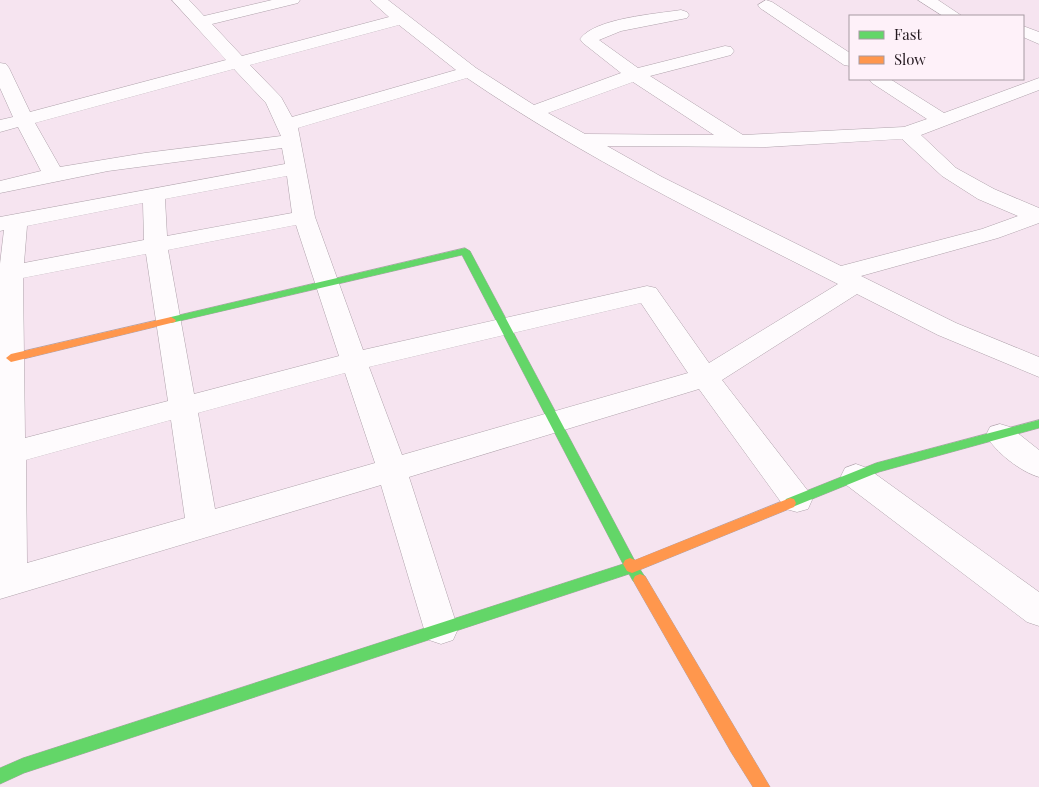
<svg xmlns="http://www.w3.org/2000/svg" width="1039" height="787" font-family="'Playfair Display',serif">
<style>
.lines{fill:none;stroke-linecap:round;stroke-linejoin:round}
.street-casing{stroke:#afa2ab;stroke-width:1}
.fast-casing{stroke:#afa2ab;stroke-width:1}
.slow-casing{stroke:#afa2ab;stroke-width:1}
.street{fill:#fefbfd;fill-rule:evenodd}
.fast{fill:#63d668;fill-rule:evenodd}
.slow{fill:#ff974d;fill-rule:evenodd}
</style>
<rect width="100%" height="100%" fill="#f6e4f0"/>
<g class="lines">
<defs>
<g id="street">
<path d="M172 0H189L204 16 272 0H300L298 3 212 24 242 56 389 17 370 0H388L476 68 534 105 621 73 583 43 580 39C595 18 656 14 681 10L687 12 689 15 687 18 621 31 599 40 638 68 725 46 731 47 734 51 731 55 650 76 743 135 904 127 927 119 872 83 869 79H890L944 113 1039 78V90L921 135 956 168 994 189 1039 208V223L998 238 861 276 956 323 1039 357V377L938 335 857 294 722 380 808 491 812 500 808 509 797 512 786 509 699 389 409 477 458 629 453 640 441 644 429 640 424 629 381 485 0 599V264L4 230 0 231V217L285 164 282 148 108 171 0 193V181L41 171 18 127 0 132V120L13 117 0 88V63L6 64 9 68 30 112 226 60ZM399 25 456 70 292 117 281 97 250 65ZM234 69 266 103 281 136 145 153 60 167 35 123ZM467 78C584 158 712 220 838 284L709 363 656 288 647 286 363 350 315 217 298 128ZM633 82 714 135 585 134 548 113ZM902 139 942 176 978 199 1018 216 982 229 841 266 662 177 607 146 766 147ZM287 176 292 213 167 236 165 199ZM143 203 144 240 24 263 27 226ZM296 225 339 356 194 394 168 250ZM146 254 168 401 25 438 23 278ZM641 303 688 373 402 455 369 367ZM345 373 375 463 215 509 198 413ZM171 420 185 518 27 563 26 460Z"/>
<polygon points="766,0 772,2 850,53 850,66 844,65 760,8 758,5"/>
<polygon points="918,0 938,0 962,16 943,16"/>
<polygon points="1023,26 1039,32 1039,44 1023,37"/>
<path d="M1000 424 1010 427 1039 450V477C1021 472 995 452 986 435L990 427Z"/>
<polygon points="856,464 867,468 1039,592 1039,626 1027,622 845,484 841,476 845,468"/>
</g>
<g id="fast">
<path d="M465 248 470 251 636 563 647 580 645 584C635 587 633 581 629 574L24 773 0 784V768L23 758 623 564 462 255 171 323 166 320 171 317Z"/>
<polygon points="1039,420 1039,428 879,472 790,508 786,507 784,503 786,499 876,463"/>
</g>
<g id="slow">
<polygon points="171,317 176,320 175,322 11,362 6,358 11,354"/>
<polygon points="790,498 794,499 796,503 794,507 637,571 632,573 627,571 623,564 625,560 630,558 635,560"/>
<polygon points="640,574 645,576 770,787 753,787 731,752 635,584 633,580 635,576"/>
</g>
</defs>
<!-- street casing -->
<use href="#street" class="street-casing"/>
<!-- fast casing -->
<use href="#fast" class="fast-casing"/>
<!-- slow casing -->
<use href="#slow" class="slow-casing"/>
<!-- street -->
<use href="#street" class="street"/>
<!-- fast -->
<use href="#fast" class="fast"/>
<!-- slow -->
<use href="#slow" class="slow"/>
</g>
<!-- legend -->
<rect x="849" y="15" width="175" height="65" fill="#fef1f9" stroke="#a69aa2"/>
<rect x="859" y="31" width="25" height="8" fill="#63d668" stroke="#a69aa2"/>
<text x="894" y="40" font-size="15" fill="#23181f">Fast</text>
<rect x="859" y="56" width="25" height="8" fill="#ff974d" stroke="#a69aa2"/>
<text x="894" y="65" font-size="15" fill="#23181f">Slow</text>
</svg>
